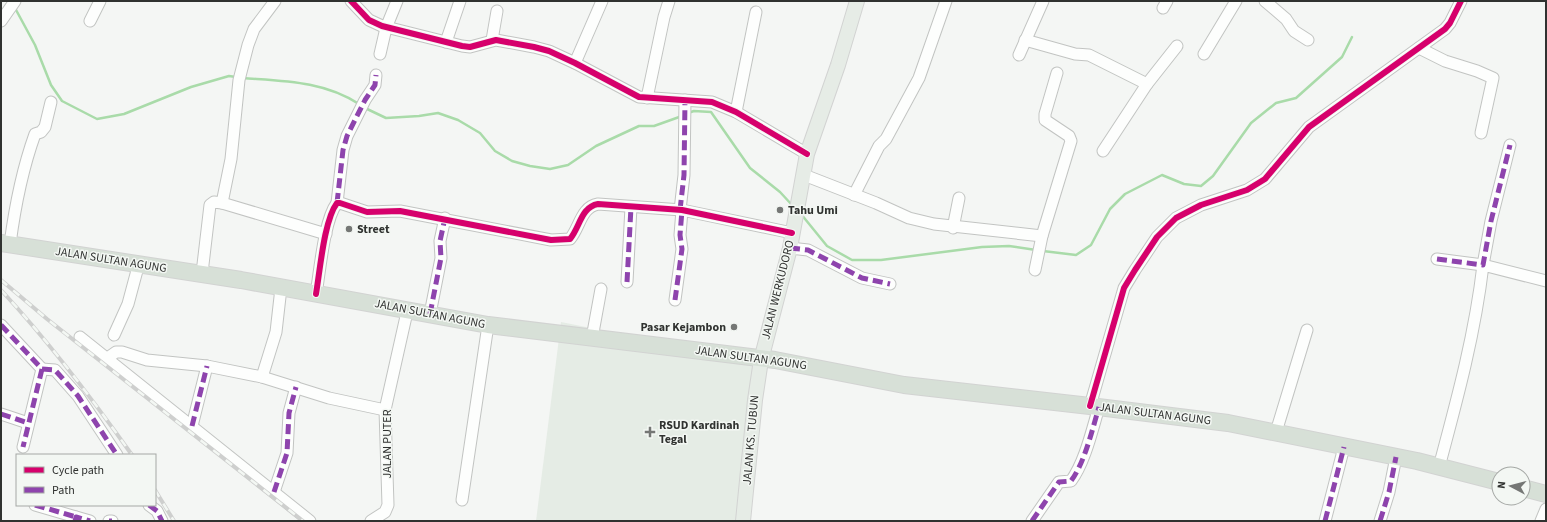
<svg xmlns="http://www.w3.org/2000/svg" width="1547" height="522" font-family="'Source Sans 3',sans-serif">
<style>
.built{fill:#e5ece5}
.lines{fill:none;stroke-linecap:round;stroke-linejoin:round}
.stream{stroke:#a9dba9;stroke-width:2.5}
.minor-casing{stroke:#c2c4c2;stroke-width:13}
.major-casing{stroke:#d2d3d2;stroke-width:16}
.highway-casing{stroke:#d2d3d2;stroke-width:18}
.minor{stroke:#fdfefd;stroke-width:11}
.major{stroke:#e6ece6;stroke-width:14}
.highway{stroke:#d7e0d7;stroke-width:16}
.rail-casing{stroke:#cecfce;stroke-width:4}
.rail{stroke:#f3f7f3;stroke-width:2.5;stroke-dasharray:8;stroke-linecap:butt}
.quiet{stroke:#8e44ad;stroke-width:5;stroke-dasharray:10 5;stroke-linecap:butt}
.cycleway-casing{stroke:#f3f7f3;stroke-width:8}
.cycleway{stroke:#d6006c;stroke-width:6}
.poi-dot{fill:#757775;stroke:#f3f7f3;stroke-width:1.5}
.labels{text-anchor:middle;dominant-baseline:central;stroke-width:3;stroke-linejoin:round;paint-order:stroke}
.poi-label{font-size:12px;font-weight:bold;fill:#303230;stroke:#f3f7f3;text-anchor:start}
.street-label{font-size:12px;fill:#303230;stroke:#f3f7f3}
</style>
<rect width="100%" height="100%" fill="#f4f6f4"/>
<!-- built -->
<polygon class="built" points="561,322 760,362 742,521 536,521"/>
<g class="lines">
<!-- stream -->
<g class="stream">
<polyline points="15,8 35,45 51,85 62,101 97,119 124,114 191,87 229,76 236,77"/>
<path d="M243 78C284 81 324 81 359 104"/>
<polyline points="365,108 386,118 419,116 438,113 458,120 480,133 495,151 512,161 530,166 550,169 568,165 596,146 639,126 654,126 682,116"/>
<polyline points="688,113 694,111 711,112 750,168 780,192 792,205"/>
<polyline points="801,214 827,246 852,260 881,260 982,247 1009,246 1036,250"/>
<polyline points="1043,251 1076,255 1091,245 1110,209 1125,194 1162,175 1184,184 1201,186 1213,176 1251,123 1276,103 1296,98 1342,57 1352,37"/>
</g>
<defs>
<g id="minor">
<polyline points="351,1 369,20 382,26 462,46 470,47 496,40 534,47 549,51 575,63 639,97 712,102 736,112 807,154"/>
<polyline points="1265,1 1286,19 1294,31 1308,40"/>
<polyline points="1163,8 1167,1"/>
<polyline points="1,21 15,1"/>
<polyline points="90,21 100,1"/>
<polyline points="492,40 497,11"/>
<polyline points="1025,40 1075,54 1089,55 1147,84 1103,151"/>
<polyline points="446,42 460,1"/>
<polyline points="1419,48 1445,61 1477,71 1493,78 1481,133"/>
<polyline points="380,54 386,28 397,1"/>
<polyline points="1204,54 1236,1"/>
<polyline points="1019,55 1043,1"/>
<polyline points="575,63 602,1"/>
<polyline points="1147,84 1177,46"/>
<polyline points="647,98 664,17 669,1"/>
<polyline points="736,112 756,12"/>
<polyline points="804,175 876,203 909,218 934,224 1042,236"/>
<polyline points="854,195 879,146 886,139 919,78 946,1"/>
<polyline points="222,203 326,234"/>
<polyline points="337,203 343,150 347,136 365,100 375,85 376,75"/>
<polyline points="680,210 684,175 685,100"/>
<polyline points="953,228 959,198"/>
<path d="M10 244C15 206 22 170 35 134L41 132 45 127 51 102"/>
<polyline points="790,248 808,250 862,278 890,284"/>
<polyline points="1437,259 1483,265 1491,221 1510,145"/>
<polyline points="1035,270 1042,236 1071,141 1069,136 1045,120 1045,114 1057,73"/>
<polyline points="202,273 210,205 214,202 222,203 231,159 239,80 248,45 254,29 275,1"/>
<polyline points="627,282 631,207"/>
<polyline points="281,288 276,332 262,377 329,398 385,410"/>
<path d="M316 294C320 271 324 220 337 203H340L367 212 400 211 551 240 570 239C580 227 581 207 598 204L682 210 792 233"/>
<polyline points="675,300 682,249 680,235 682,210"/>
<polyline points="430,314 441,258 440,241 445,218"/>
<polyline points="1,325 42,369 23,447"/>
<polyline points="114,335 128,304 139,263"/>
<polyline points="80,337 310,521"/>
<polyline points="592,338 601,289"/>
<polyline points="106,359 116,352 122,352 147,360 207,366 262,377"/>
<polyline points="42,369 55,370 78,396 117,455"/>
<polyline points="1090,406 1124,288 1135,270 1157,237 1176,218 1201,205 1247,190 1265,179 1309,127 1445,29 1450,23 1461,1"/>
<polyline points="1,414 28,423"/>
<polyline points="192,426 207,366"/>
<polyline points="1276,432 1307,330"/>
<path d="M1439 467C1457 400 1475 334 1483 265L1546 281"/>
<polyline points="274,492 287,453 289,413 296,387"/>
<polyline points="462,500 488,325"/>
<polyline points="35,505 76,517"/>
<polyline points="149,505 157,511 162,521"/>
<polyline points="75,521 76,517 90,521"/>
<polyline points="109,521 112,521"/>
<polyline points="371,521 385,512 388,505 385,410 407,312"/>
<path d="M1032 521 1059 482 1071 481C1085 462 1092 430 1099 407"/>
<polyline points="1325,521 1344,447"/>
<polyline points="1380,521 1389,492 1396,457"/>
<polyline points="1541,521 1546,509"/>
</g>
<polyline id="major" points="743,521 755,400 761,360 790,248 807,154 838,65 857,1"/>
<g id="highway">
<polyline points="1,243 241,280 488,325 775,360 904,385 1090,406 1228,423 1417,461 1499,482"/>
<polyline points="1523,488 1546,494"/>
</g>
</defs>
<!-- minor casing -->
<use href="#minor" class="minor-casing"/>
<!-- major casing -->
<use href="#major" class="major-casing"/>
<!-- highway casing -->
<use href="#highway" class="highway-casing"/>
<!-- minor -->
<use href="#minor" class="minor"/>
<!-- major -->
<use href="#major" class="major"/>
<!-- highway -->
<use href="#highway" class="highway"/>
<defs>
<g id="rail">
<polyline points="1,280 47,319 303,521"/>
<path d="M1 290C49 342 91 397 132 455"/>
<polyline points="155,490 174,521"/>
</g>
</defs>
<!-- rail casing -->
<use href="#rail" class="rail-casing"/>
<!-- rail -->
<use href="#rail" class="rail"/>
<!-- quiet -->
<g class="quiet">
<polyline points="337,203 343,150 347,136 365,100 375,85 376,75"/>
<polyline points="680,210 684,175 685,100"/>
<polyline points="790,248 808,250 862,278 890,284"/>
<polyline points="1437,259 1483,265 1491,221 1510,145"/>
<polyline points="627,282 631,207"/>
<polyline points="675,300 682,249 680,235 682,210"/>
<polyline points="430,314 441,258 440,241 445,218"/>
<polyline points="1,325 42,369 23,447"/>
<polyline points="42,369 55,370 78,396 117,455"/>
<polyline points="1,414 28,423"/>
<polyline points="192,426 207,366"/>
<polyline points="274,492 287,453 289,413 296,387"/>
<polyline points="35,505 76,517"/>
<polyline points="149,505 157,511 162,521"/>
<polyline points="75,521 76,517 90,521"/>
<polyline points="109,521 112,521"/>
<path d="M1032 521 1059 482 1071 481C1085 462 1092 430 1099 407"/>
<polyline points="1325,521 1344,447"/>
<polyline points="1380,521 1389,492 1396,457"/>
</g>
<defs>
<g id="cycleway">
<polyline points="351,1 369,20 382,26 462,46 470,47 496,40 534,47 549,51 575,63 639,97 712,102 736,112 807,154"/>
<path d="M316 294C320 271 324 220 337 203H340L367 212 400 211 551 240 570 239C580 227 581 207 598 204L682 210 792 233"/>
<polyline points="1090,406 1124,288 1135,270 1157,237 1176,218 1201,205 1247,190 1265,179 1309,127 1445,29 1450,23 1461,1"/>
</g>
</defs>
<!-- cycleway casing -->
<use href="#cycleway" class="cycleway-casing"/>
<!-- cycleway -->
<use href="#cycleway" class="cycleway"/>
</g>
<!-- markers -->
<g class="poi-dot">
<circle cx="780" cy="210" r="4"/>
<circle cx="349" cy="229" r="4"/>
<circle cx="734" cy="327" r="4"/>
<path d="M648 426h4v4h4v4h-4v4h-4v-4h-4v-4h4z"/>
</g>
<g class="labels">
<!-- poi labels -->
<g class="poi-label">
<text x="788" y="210">Tahu Umi</text>
<text x="357" y="229">Street</text>
<text x="726" y="327" text-anchor="end">Pasar Kejambon</text>
<text x="659" y="425">RSUD Kardinah<tspan x="659" dy="14">Tegal</tspan></text>
</g>
<!-- street labels -->
<g class="street-label">
<text transform="translate(111 260) rotate(9)">JALAN SULTAN AGUNG</text>
<text transform="translate(778 290) rotate(-76)">JALAN WERKUDORO</text>
<text transform="translate(430 314) rotate(11)">JALAN SULTAN AGUNG</text>
<text transform="translate(751 358) rotate(8)">JALAN SULTAN AGUNG</text>
<text transform="translate(1155 414) rotate(7)">JALAN SULTAN AGUNG</text>
<text transform="translate(751 440) rotate(-85)">JALAN KS. TUBUN</text>
<text transform="translate(387 444) rotate(-90)">JALAN PUTER</text>
</g>
</g>
<!-- border -->
<rect width="1547" height="522" fill="none" stroke="#303230" stroke-width="4"/>
<!-- legend -->
<rect x="16" y="454" width="140" height="52" fill="#f3f7f3" stroke="#a5a8a5"/>
<rect x="24" y="467" width="20" height="6" fill="#d6006c" stroke="#a5a8a5"/>
<text x="52" y="474" font-size="12" fill="#303230">Cycle path</text>
<rect x="24" y="487" width="20" height="6" fill="#8e44ad" stroke="#a5a8a5"/>
<text x="52" y="494" font-size="12" fill="#303230">Path</text>
<!-- north arrow -->
<g transform="translate(1511 486) rotate(277)"><circle r="19" fill="#f3f7f3" stroke="#a5a8a5"/>
<path d="M0-3L7 15L0 10L-7 15Z" fill="#757775"/>
<text y="-6" font-size="11" font-weight="bold" text-anchor="middle" fill="#303230">N</text>
</g>
</svg>
